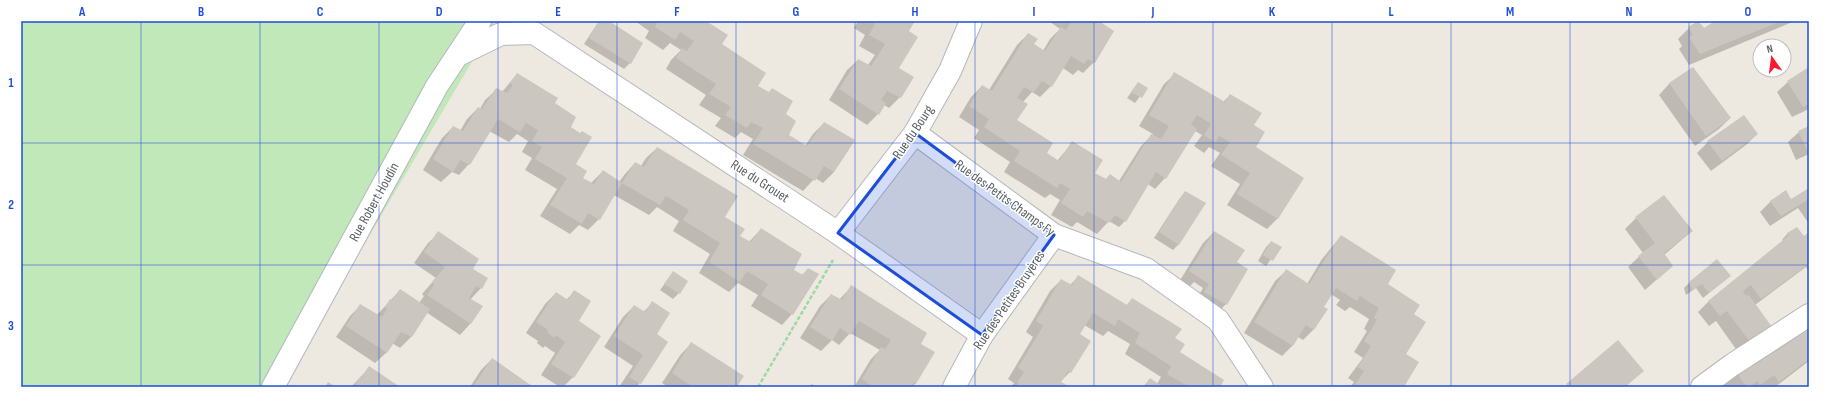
<svg xmlns="http://www.w3.org/2000/svg" width="1830" height="408" font-family="'Sofia Sans Condensed',sans-serif">
<style>
.green{fill:#c1e8b9}
.shadow{fill:#0003}
.building{fill:#cbc6bf}
.lines{fill:none;stroke-linecap:round;stroke-linejoin:round}
.minor-casing{stroke:#b3b8bd;stroke-width:24}
.path{stroke:#9bdba2;stroke-width:2.5;stroke-dasharray:4 2;stroke-linecap:butt}
.minor{stroke:#fff;stroke-width:22}
.marked{fill:#1d4ed8;fill-opacity:0.2;stroke:#1d4ed8;stroke-width:3;stroke-linejoin:round}
.grid{fill:none;stroke:#1d4ed8;stroke-width:1;stroke-opacity:0.55}
.labels{text-anchor:middle;dominant-baseline:central;stroke-width:3;stroke-linejoin:round;paint-order:stroke}
.street-label{font-size:14px;fill:#595f63;stroke:#fff}
.neatline{fill:none;stroke:#1d4ed8;stroke-width:1.5}
.grid-label{font-size:13px;text-anchor:middle;font-weight:bold;fill:#1d4ed8}
</style>
<rect width="100%" height="100%" fill="#eee9e0"/>
<!-- green -->
<polygon class="green" points="21,21 496,21 280,387 21,387"/>
<!-- shadow -->
<g class="shadow">
<polygon points="599,21 607,21 630,63 624,69 584,44"/>
<polygon points="635,21 704,21 721,45 784,115 787,135 805,146 813,134 824,123 854,141 834,172 823,183 815,178 803,191 743,155 753,139 741,132 735,138 715,126 721,118 699,105 706,95 666,69 671,60 681,50 670,43 663,50 645,38 649,31"/>
<polygon points="858,21 914,21 908,31 898,68 900,97 889,108 884,105 878,114 867,125 829,100 847,70 858,60 868,65 875,55 859,46 865,35 854,28"/>
<polygon points="1050,21 1102,21 1094,62 1083,73 1078,70 1073,75 1063,68 1051,86 1040,97 1032,92 1023,102 1016,121 1046,154 1057,161 1072,143 1094,174 1105,180 1119,181 1141,146 1153,134 1139,126 1164,84 1175,74 1223,102 1230,95 1252,126 1254,147 1278,218 1267,229 1227,205 1240,184 1211,166 1220,153 1209,147 1204,153 1194,146 1202,135 1195,131 1165,178 1155,189 1148,184 1125,221 1119,227 1109,221 1097,234 1077,222 1072,227 1051,215 1060,200 1050,194 1045,198 1004,172 1010,162 974,138 979,130 959,117 971,97 982,86 989,90 1017,45 1028,34 1033,45 1043,51 1050,39 1060,29 1050,22"/>
<polygon points="1716,21 1795,21 1689,65 1679,49 1682,46 1678,39 1689,28 1699,22 1704,29"/>
<polygon points="1693,68 1730,118 1719,129 1695,146 1659,95 1669,84"/>
<polygon points="1809,68 1809,109 1792,117 1777,92 1788,82"/>
<polygon points="517,74 554,103 569,128 574,165 581,178 591,183 603,171 619,182 625,174 635,163 641,166 646,158 657,148 723,217 739,236 749,242 761,229 792,271 802,275 808,269 792,314 782,325 751,306 758,295 738,283 729,292 699,273 710,254 673,231 679,221 657,207 649,215 614,195 599,219 588,230 579,225 570,234 540,216 557,189 525,170 532,158 522,152 528,141 517,134 509,142 489,131 469,164 459,175 452,172 441,182 423,170 442,138 453,127 460,131 467,119 478,108 480,109 485,100 496,90 502,92"/>
<polygon points="1138,83 1146,88 1135,103 1127,98"/>
<polygon points="1809,127 1809,154 1796,160 1788,142 1799,132"/>
<polygon points="1757,134 1746,145 1711,171 1697,153 1708,142"/>
<polygon points="1809,190 1809,224 1798,208 1770,226 1760,212 1771,201 1791,201"/>
<polygon points="1185,192 1179,244 1173,250 1154,238 1180,198"/>
<polygon points="1636,218 1692,231 1664,255 1672,266 1645,290 1628,267 1643,253 1625,229"/>
<polygon points="1797,228 1803,237 1809,233 1809,271 1806,267 1755,305 1771,326 1738,352 1716,321 1709,326 1698,312 1709,301 1783,242 1782,240 1787,234"/>
<polygon points="1214,232 1236,263 1226,304 1215,315 1194,303 1203,288 1194,282 1188,288 1179,282 1203,243"/>
<polygon points="439,233 471,269 481,288 470,300 482,307 470,324 460,335 426,312 411,337 400,348 392,343 386,353 375,363 336,337 350,316 360,306 377,315 400,290 419,303 424,296 422,294 436,278 414,263 428,243"/>
<polygon points="1341,236 1413,314 1405,355 1403,387 1350,387 1354,382 1348,378 1363,358 1354,352 1367,331 1364,329 1369,319 1350,307 1345,311 1336,305 1340,300 1331,294 1323,307 1314,329 1303,340 1298,337 1293,345 1282,356 1244,333 1275,281 1286,271 1307,284 1322,259"/>
<polygon points="1271,242 1280,247 1266,266 1258,261 1266,247"/>
<polygon points="673,273 679,293 673,299 660,290"/>
<polygon points="1730,276 1703,298 1696,288 1686,295 1684,288 1689,283"/>
<polygon points="1078,277 1126,306 1132,299 1174,338 1179,353 1219,387 1143,387 1150,379 1157,384 1161,377 1125,354 1130,344 1108,331 1103,336 1084,325 1078,334 1070,372 1060,382 1068,387 1011,387 1014,383 1008,379 1033,337 1026,332 1050,291 1061,280 1070,285"/>
<polygon points="851,287 920,344 916,383 912,387 854,387 871,359 880,350 850,333 839,345 832,340 821,351 800,338 820,306 831,295 839,300"/>
<polygon points="575,291 577,322 599,336 573,377 563,387 560,387 541,375 555,353 545,346 543,348 537,343 538,341 526,333 545,304 556,293 566,300"/>
<polygon points="653,303 655,334 667,342 637,387 619,387 633,366 604,347 623,317 634,306 643,312"/>
<polygon points="1809,323 1809,361 1775,387 1723,387 1737,373"/>
<polygon points="691,344 736,387 668,387 662,383 681,354"/>
<polygon points="492,359 530,387 470,387 481,370"/>
<polygon points="369,368 397,387 351,387"/>
<polygon points="812,384 816,387 809,387"/>
</g>
<!-- building -->
<g class="building">
<polygon points="599,21 609,21 643,43 631,64 589,38"/>
<polygon points="658,21 706,21 728,35 722,44 766,73 758,86 769,92 772,88 793,101 786,114 796,121 789,135 807,146 824,122 855,140 834,172 824,166 815,181 753,144 763,128 751,122 747,128 725,115 731,107 709,94 716,84 676,58 682,48 687,51 694,41 680,32 675,40 655,27"/>
<polygon points="870,21 915,21 909,31 918,37 899,68 914,77 901,98 887,91 881,100 886,103 879,115 839,89 858,59 871,66 885,44 869,35 875,24"/>
<polygon points="1072,21 1103,21 1102,23 1114,31 1095,63 1088,59 1084,64 1071,56 1052,87 1042,81 1034,92 1024,87 1017,98 1028,104 1017,120 1053,143 1047,153 1059,161 1072,141 1103,160 1095,173 1106,179 1110,174 1121,182 1151,134 1161,139 1169,126 1149,115 1174,72 1225,102 1230,94 1262,113 1254,125 1265,132 1256,147 1304,178 1278,219 1237,194 1250,173 1221,155 1230,142 1219,136 1215,142 1204,135 1211,124 1197,115 1191,124 1197,129 1166,179 1156,172 1126,222 1115,215 1109,223 1087,211 1083,217 1061,203 1070,189 1060,183 1057,188 1014,161 1020,151 984,127 989,119 969,106 982,85 992,91 1028,33 1038,39 1034,44 1045,51 1061,27 1066,30"/>
<polygon points="1698,21 1704,28 1715,21 1781,21 1700,54 1689,37 1693,35 1688,27"/>
<polygon points="1693,67 1731,118 1706,136 1669,83"/>
<polygon points="1809,67 1809,104 1803,107 1787,81"/>
<polygon points="517,73 558,98 555,103 576,117 571,127 580,133 582,131 592,137 576,164 587,171 583,178 594,184 603,170 622,183 600,220 588,213 582,224 550,205 567,178 535,159 542,147 532,141 538,130 526,123 520,132 498,119 470,165 460,160 453,172 433,159 453,126 463,131 478,107 482,109 496,88 507,93 513,85 510,83"/>
<polygon points="1138,82 1148,88 1142,98 1131,92"/>
<polygon points="1744,115 1758,134 1722,161 1707,141"/>
<polygon points="1809,126 1809,149 1807,150 1798,131"/>
<polygon points="657,147 738,196 725,217 745,229 740,236 751,242 761,228 802,254 794,270 803,275 808,268 819,274 793,315 761,295 768,284 747,271 740,282 709,262 720,243 683,220 689,210 666,196 660,205 622,183 635,162 644,167"/>
<polygon points="1809,188 1809,199 1781,216 1770,201 1786,190 1791,199"/>
<polygon points="1185,191 1206,203 1179,245 1159,232"/>
<polygon points="1664,195 1693,231 1664,253 1673,266 1657,280 1638,256 1655,243 1635,217"/>
<polygon points="1797,227 1804,236 1809,232 1809,264 1761,299 1751,285 1743,291 1746,296 1749,295 1772,327 1750,342 1727,311 1720,316 1708,301 1788,236 1787,233"/>
<polygon points="438,231 479,259 473,269 488,278 482,289 476,286 469,298 483,306 471,324 427,295 434,285 432,282 445,267 424,252"/>
<polygon points="1214,231 1245,250 1237,262 1248,269 1227,305 1204,292 1209,284 1189,271"/>
<polygon points="1341,235 1396,270 1388,284 1420,305 1414,314 1426,322 1406,354 1419,362 1404,387 1354,387 1364,371 1358,367 1371,346 1364,341 1377,320 1374,318 1379,308 1360,296 1357,301 1336,288 1324,307 1328,309 1314,330 1306,325 1293,346 1254,322 1286,269 1309,284"/>
<polygon points="1271,241 1282,247 1273,261 1263,255"/>
<polygon points="1717,259 1731,276 1709,293 1702,284 1692,290 1689,282"/>
<polygon points="673,271 688,281 680,294 664,284"/>
<polygon points="1078,275 1127,305 1132,298 1182,329 1175,338 1185,344 1180,352 1224,380 1220,387 1189,387 1167,374 1171,366 1135,343 1140,333 1118,319 1115,326 1093,313 1080,334 1091,341 1071,373 1068,371 1061,382 1070,387 1017,387 1019,383 1017,382 1024,372 1018,368 1043,326 1036,321 1061,279 1072,285"/>
<polygon points="851,285 927,333 921,344 935,352 916,384 914,382 911,387 873,387 862,379 881,347 885,349 891,340 859,321 850,335 840,328 832,341 810,327 831,294 842,300"/>
<polygon points="400,289 430,309 412,337 401,332 387,353 346,326 360,304 382,317 387,309 385,307 390,299 392,300"/>
<polygon points="574,290 591,301 579,321 601,336 574,378 551,364 565,342 556,335 554,338 547,332 548,330 536,322 556,292 568,300"/>
<polygon points="652,301 670,313 657,334 668,342 641,384 629,377 643,355 614,336 634,305 645,312"/>
<polygon points="1809,321 1809,359 1779,382 1774,375 1760,385 1757,381 1751,386 1746,386 1736,372"/>
<polygon points="1618,340 1644,371 1625,387 1568,387 1566,384"/>
<polygon points="691,342 744,376 737,387 693,387 672,373"/>
<polygon points="492,358 532,386 531,387 473,387"/>
<polygon points="369,366 400,387 354,387 359,378 361,378"/>
<polygon points="1150,378 1160,385 1159,387 1144,387"/>
<polygon points="328,382 336,387 325,387"/>
</g>
<g class="lines">
<defs>
<g id="minor">
<polyline points="460,54 501,34 534,33 838,233 982,335"/>
<polyline points="915,133 1054,235 1146,269 1218,320 1262,387"/>
<polyline points="838,233 915,133 950,71 971,21"/>
<polyline points="273,387 437,86 480,21"/>
<polyline points="954,387 982,335 1054,235"/>
<polyline points="1702,387 1732,365 1809,315"/>
</g>
</defs>
<!-- minor casing -->
<use href="#minor" class="minor-casing"/>
<!-- path -->
<polyline class="path" points="758,387 833,260"/>
<!-- minor -->
<use href="#minor" class="minor"/>
</g>
<!-- marked area -->
<path class="marked" d="M915 133 1054 235 982 335 838 233Z"/>
<!-- grid -->
<path class="grid" d="M141 21V387M260 21V387M379 21V387M498 21V387M617 21V387M736 21V387M855 21V387M975 21V387M1094 21V387M1213 21V387M1332 21V387M1451 21V387M1570 21V387M1689 21V387M21 143H1809M21 265H1809"/>
<g class="labels">
<!-- street labels -->
<g class="street-label">
<text transform="translate(913 132) rotate(-56)">Rue du Bourg</text>
<text transform="translate(760 181) rotate(33)">Rue du Grouet</text>
<text transform="translate(1005 198) rotate(36)">Rue des Petits Champs Fy</text>
<text transform="translate(374 202) rotate(-61)">Rue Robert Houdin</text>
<text transform="translate(1009 300) rotate(-56)">Rue des Petites Bruyères</text>
</g>
</g>
<!-- border -->
<rect width="1830" height="408" fill="none" stroke="#ffffff" stroke-width="44"/>
<!-- north arrow -->
<g transform="translate(1772 58) rotate(346)"><circle r="19" fill="#ffffff" stroke="#bdbfc1"/>
<path d="M0-3L7 15L0 10L-7 15Z" fill="#fa1a2d"/>
<text y="-6" font-size="11" font-weight="bold" text-anchor="middle" fill="#595f63">N</text>
</g>
<rect x="22" y="22" width="1786" height="364" class="neatline"/>
<g class="grid-label">
<text x="82" y="16">A</text>
<text x="201" y="16">B</text>
<text x="320" y="16">C</text>
<text x="439" y="16">D</text>
<text x="558" y="16">E</text>
<text x="677" y="16">F</text>
<text x="796" y="16">G</text>
<text x="915" y="16">H</text>
<text x="1034" y="16">I</text>
<text x="1153" y="16">J</text>
<text x="1272" y="16">K</text>
<text x="1391" y="16">L</text>
<text x="1510" y="16">M</text>
<text x="1629" y="16">N</text>
<text x="1748" y="16">O</text>
<text x="11" y="87">1</text>
<text x="11" y="209">2</text>
<text x="11" y="330">3</text>
</g>
</svg>
